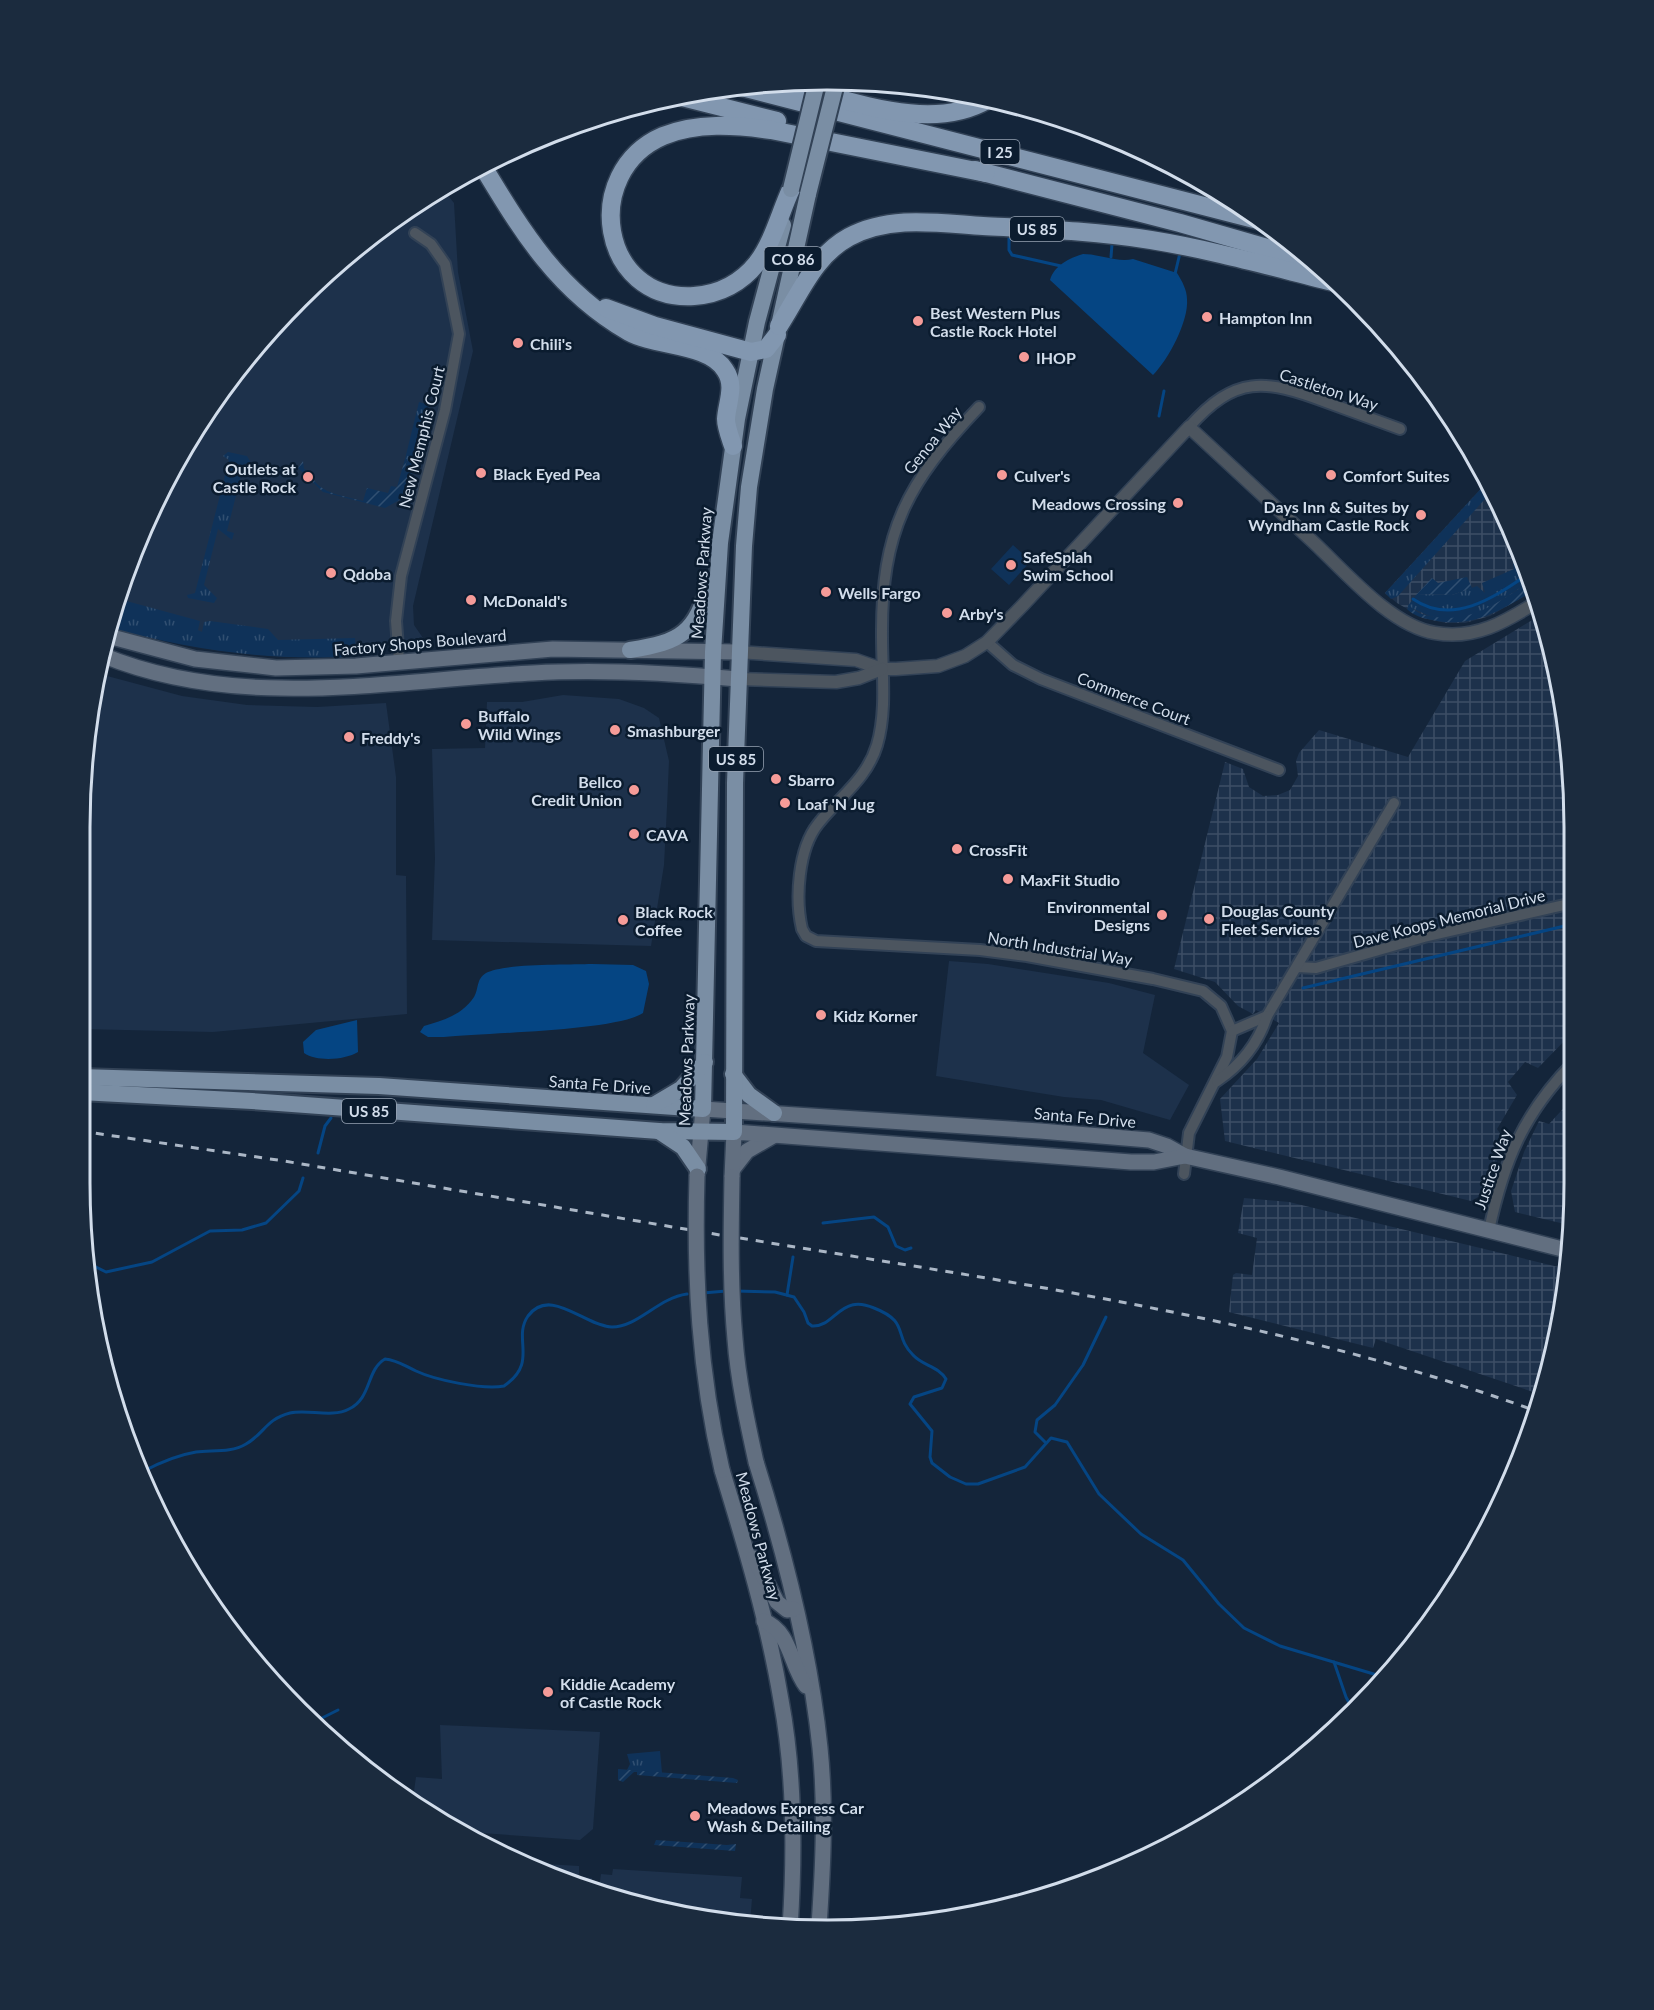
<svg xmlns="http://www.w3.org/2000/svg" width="1654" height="2010" font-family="Lato,sans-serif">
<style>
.built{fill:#1d314b}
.industrial{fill:url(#industrial-grid)}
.grass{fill:url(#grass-tufts)}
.garden{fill:url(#garden-furrows)}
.pitch{fill:#0f3259}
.water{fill:#054583}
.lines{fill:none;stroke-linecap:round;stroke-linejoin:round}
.stream{stroke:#054583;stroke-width:3}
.minor-casing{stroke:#324256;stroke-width:14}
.tertiary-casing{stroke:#324256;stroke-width:15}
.secondary-casing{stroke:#324256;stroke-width:18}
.trunk-casing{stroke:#324256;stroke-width:20}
.motorway-casing{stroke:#324256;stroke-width:21}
.minor{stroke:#4c555f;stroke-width:10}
.tertiary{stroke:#4c555f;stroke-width:12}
.secondary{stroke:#626f80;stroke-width:15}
.trunk{stroke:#7a8ea4;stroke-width:16}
.motorway{stroke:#8297b0;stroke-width:18}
.rail{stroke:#abb7c6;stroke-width:3;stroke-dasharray:8 8;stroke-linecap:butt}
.secondary-bridge-casing{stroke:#324256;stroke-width:18;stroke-linecap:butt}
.trunk-bridge-casing{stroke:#324256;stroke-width:20;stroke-linecap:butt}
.secondary-bridge{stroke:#626f80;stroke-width:15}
.trunk-bridge{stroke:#7a8ea4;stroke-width:16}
.poi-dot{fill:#f59b98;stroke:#0b1c2f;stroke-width:2}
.labels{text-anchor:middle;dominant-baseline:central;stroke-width:5;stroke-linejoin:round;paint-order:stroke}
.shield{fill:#0b1c2f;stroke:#96a3b3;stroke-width:1.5}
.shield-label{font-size:15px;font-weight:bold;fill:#d2ddeb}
.poi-label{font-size:16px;font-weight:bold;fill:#d2ddeb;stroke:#0b1c2f;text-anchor:start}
.street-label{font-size:16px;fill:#d2ddeb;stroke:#0b1c2f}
.rim{fill:none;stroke:#d2ddeb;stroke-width:3}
</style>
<defs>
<pattern id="industrial-grid" width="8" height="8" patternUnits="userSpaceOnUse" patternTransform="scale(1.5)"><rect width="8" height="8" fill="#1d314b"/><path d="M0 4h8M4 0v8" fill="none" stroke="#3d4e65"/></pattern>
<pattern id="grass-tufts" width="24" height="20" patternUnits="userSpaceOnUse" patternTransform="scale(1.5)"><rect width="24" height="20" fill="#0f3259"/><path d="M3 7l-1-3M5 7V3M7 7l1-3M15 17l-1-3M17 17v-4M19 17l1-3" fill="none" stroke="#314f71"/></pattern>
<pattern id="garden-furrows" width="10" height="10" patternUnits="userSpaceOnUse" patternTransform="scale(1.5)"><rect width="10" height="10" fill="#0f3259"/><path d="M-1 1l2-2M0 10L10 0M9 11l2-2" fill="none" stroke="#314f71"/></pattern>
</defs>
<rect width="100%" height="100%" fill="#14253a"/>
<!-- built -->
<g class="built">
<polygon points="442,188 454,203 458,272 473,351 413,606 414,625 423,638 371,647 356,656 285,657 215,650 110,628 136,541 205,412 298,299 411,206"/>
<polygon points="96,673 182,696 247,705 317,707 386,703 396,777 396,875 406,876 407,1014 213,1032 80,1029 81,778"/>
<polygon points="563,695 619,699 644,708 659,718 669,761 667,807 664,865 651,946 432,940 435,858 432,749 485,748 487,702 522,702"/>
<polygon points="949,961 988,964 1109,983 1155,995 1143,1053 1189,1085 1170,1120 1101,1100 1064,1097 936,1076"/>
<polygon points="440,1725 600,1732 593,1829 580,1840 467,1832 412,1805 416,1777 442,1779"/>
<polygon points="529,1863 579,1866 579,1877 592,1878 591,1888 599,1888 601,1874 612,1875 613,1869 742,1877 740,1898 752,1899 750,1923 587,1891"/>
</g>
<!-- industrial -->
<g class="industrial">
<polygon points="1488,481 1498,497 1533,591 1490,616 1465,623 1446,623 1423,618 1397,603 1385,593"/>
<polygon points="1542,614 1549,634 1573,778 1573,1032 1538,1068 1525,1062 1508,1082 1517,1095 1497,1129 1504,1139 1487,1192 1471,1201 1225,1141 1220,1099 1257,1059 1279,1023 1256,1010 1253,1014 1238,1006 1215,982 1174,969 1225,762 1243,769 1249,787 1263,796 1278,795 1290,790 1298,776 1296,761 1299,753 1319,730 1408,757 1465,661"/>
<polygon points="1573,1098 1573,1226 1515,1212 1511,1191 1524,1152 1539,1121 1549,1124"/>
<polygon points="1244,1198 1289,1202 1567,1269 1549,1376 1542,1395 1376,1339 1373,1348 1229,1312 1233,1275 1236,1273 1252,1275 1257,1238 1238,1233"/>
</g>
<!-- grass -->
<g class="grass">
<polygon points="419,402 429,405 412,474 404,472 407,460 405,459"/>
<polygon points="228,452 247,456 251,463 244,464 227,531 234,533 232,540 218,529 204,585 217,598 214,603 188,598 187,595 195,593 229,460 223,456"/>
<polygon points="1488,481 1493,490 1398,596 1391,599 1385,593"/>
<path d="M1521 560 1529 582C1501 600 1474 623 1438 618 1426 616 1417 609 1407 607L1417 594 1452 595 1477 586 1485 593 1482 583 1514 569 1513 564Z"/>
<path d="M119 599 200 621 198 630 202 632 204 622 210 621 268 629 278 640 355 638 356 656C275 662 191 650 110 628Z"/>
<polygon points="660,1751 662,1773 627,1770 630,1764 627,1754"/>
</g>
<!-- garden -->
<g class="garden">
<path d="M405 459H407L404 472 412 474 403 498 385 508 323 492 298 468 303 461 304 469 311 472C314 493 345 496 363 501L367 488 388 493 391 486 397 487Z"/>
<polygon points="1467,577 1472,588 1452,595 1417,594 1432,578 1438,583"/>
<path d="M1529 582 1533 591C1501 610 1472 629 1432 620 1423 618 1414 616 1407 609L1410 606C1415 612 1423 615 1430 616 1469 625 1499 602 1529 582Z"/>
<polygon points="618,1769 733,1778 738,1780 737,1783 637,1775 637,1772 634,1772 623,1782 618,1780"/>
<polygon points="656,1840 727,1845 736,1844 735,1851 654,1845"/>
</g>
<!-- pitch -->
<polygon class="pitch" points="1013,545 1031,561 1009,585 991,569"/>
<!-- water -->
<g class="water">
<path d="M1083 254C1100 254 1118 263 1133 259L1177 273C1182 281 1187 290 1187 299 1189 321 1168 360 1153 375L1050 280C1054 266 1069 258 1083 254Z"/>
<path d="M592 964 633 965 646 971 649 984 643 1013C617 1031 482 1033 444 1037H428L420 1032 424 1026C444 1020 462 1015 474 997 479 989 476 979 486 973 505 963 568 965 592 964Z"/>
<path d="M357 1020 358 1052C345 1060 317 1062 304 1053L303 1042 316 1030Z"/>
</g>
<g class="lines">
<!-- stream -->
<g class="stream">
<polyline points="1009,238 1009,250 1012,255 1061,266"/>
<polyline points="1111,257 1112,244"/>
<polyline points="1175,274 1180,253"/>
<polyline points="1159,416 1164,391"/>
<path d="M1413 599C1452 626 1493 598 1527 575"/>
<polyline points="1303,988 1573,924"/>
<polyline points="318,1153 325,1126 331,1118"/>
<polyline points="823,1223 874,1217 888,1227 896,1246 905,1250 911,1248"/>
<polyline points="90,1264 106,1272 152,1262 210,1231 242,1230 266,1223 299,1191 303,1178"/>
<path d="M736 1291 775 1292 794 1297 804 1312 808 1323 812 1326C829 1327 836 1309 852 1305 859 1303 867 1305 874 1308 910 1322 893 1335 913 1355 923 1366 938 1366 946 1379L942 1388 914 1397 910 1404 932 1431 930 1457 932 1463 950 1477 966 1484H978L1025 1467 1051 1438 1067 1442 1099 1494 1141 1534 1183 1560 1219 1604 1244 1628 1280 1646 1387 1678"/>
<polyline points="703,1293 726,1291"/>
<polyline points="787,1295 793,1257"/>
<polyline points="1045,1442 1035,1432 1037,1420 1055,1405 1083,1365 1106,1317"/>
<path d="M144 1471C161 1462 178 1455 196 1452 213 1450 231 1453 246 1444 264 1434 266 1419 290 1413 308 1409 332 1418 349 1409 372 1398 366 1370 385 1359 397 1360 405 1366 416 1371 435 1380 483 1390 504 1386 539 1362 512 1339 528 1316 550 1286 585 1326 612 1327 638 1327 658 1298 687 1294"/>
<polyline points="1334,1662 1346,1697 1353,1710"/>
<polyline points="312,1723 338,1710"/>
</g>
<defs>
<g id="minor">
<path d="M979 407C907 483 881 530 882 637 882 672 887 711 877 745 867 779 839 797 818 824 798 849 795 899 802 929L806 936 816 941 980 950 1027 956 1153 979 1203 991 1221 1006 1232 1031 1227 1057 1189 1133 1184 1174"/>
<path d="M1189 427C1235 375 1265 379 1326 402 1351 411 1375 420 1400 429"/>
<polyline points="987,642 1013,665 1041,679 1279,770"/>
<polyline points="399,661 396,621 401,576 445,410 459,334 445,264 431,244 415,233"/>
<polyline points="1297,967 1316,968 1424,937 1573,903"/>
<polyline points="1232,1031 1267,1016 1394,803"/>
<path d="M1217 1081C1241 1065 1258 1044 1267 1016"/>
<path d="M1489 1230C1504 1161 1523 1114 1573 1063"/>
</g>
<g id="tertiary">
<path d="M738 652 856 660 882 669H896L938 666 965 656 987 642 1023 605 1189 427C1229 464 1270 502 1310 539 1343 569 1390 626 1435 633 1475 640 1505 622 1537 602"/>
<polyline points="738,679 836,682 859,678 882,669"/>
</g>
<g id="secondary">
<polyline points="108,636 195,659 276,668 356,666 553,649 738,652"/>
<path d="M102 655C240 712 390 680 533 673 601 669 670 673 738 679"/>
<polyline points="733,1169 747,1151 773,1136"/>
<polyline points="697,1176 703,1109 1040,1131 1149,1140 1167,1146 1185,1156 1279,1177 1570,1251"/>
<polyline points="732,1177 734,1132 1131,1162 1154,1162 1185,1156"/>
<path d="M756 1462C785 1554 810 1651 820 1748 826 1807 823 1867 819 1926"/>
<path d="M722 1470C745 1545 768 1622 781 1700 795 1775 795 1852 790 1928"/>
<polyline points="754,1558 777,1602 787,1610 794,1609"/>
<path d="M764 1621C791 1632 790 1665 806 1686"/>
</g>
<g id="trunk">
<path d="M630 650C682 642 695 633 710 582"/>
<polyline points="733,1074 749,1095 774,1113"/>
<polyline points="80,1077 379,1086 703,1109 713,652 720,543 737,419 757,322 783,225"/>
<polyline points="80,1092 252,1101 659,1131 734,1132 735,783 744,546 749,487 765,389 808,194"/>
<polyline points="654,1105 681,1089 705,1062"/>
<polyline points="659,1131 683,1147 698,1169"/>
</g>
<g id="motorway">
<polyline points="742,87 1258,220"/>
<path d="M799 88C856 102 932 132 987 100"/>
<polyline points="682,97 777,121"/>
<path d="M482 165C523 233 558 291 629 332 656 347 708 343 725 370 736 386 727 402 726 419 726 427 730 437 733 446"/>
<polyline points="975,170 1180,223 1316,262"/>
<path d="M791 189C780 213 773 242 757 263 741 283 719 294 694 296 600 302 580 172 663 136 697 122 735 125 771 130L986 173"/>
<polyline points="606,308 655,326 751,352 766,349 777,335"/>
<path d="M779 326C800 294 814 256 849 237 890 215 937 223 983 226 1039 229 1095 231 1151 240 1213 250 1276 268 1337 283"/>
</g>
</defs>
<!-- minor casing -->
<use href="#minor" class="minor-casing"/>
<!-- tertiary casing -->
<use href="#tertiary" class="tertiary-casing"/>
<!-- secondary casing -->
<use href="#secondary" class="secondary-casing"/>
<!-- trunk casing -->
<use href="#trunk" class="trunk-casing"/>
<!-- motorway casing -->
<use href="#motorway" class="motorway-casing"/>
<!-- minor -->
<use href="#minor" class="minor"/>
<!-- tertiary -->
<use href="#tertiary" class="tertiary"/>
<!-- secondary -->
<use href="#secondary" class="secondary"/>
<!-- trunk -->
<use href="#trunk" class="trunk"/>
<!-- motorway -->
<use href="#motorway" class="motorway"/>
<!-- rail -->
<g class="rail">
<polyline points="80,1131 284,1161 720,1235"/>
<path d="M740 1238C1007 1282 1281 1318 1536 1411"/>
</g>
<defs>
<g id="secondary-bridge">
<path d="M697 1176C694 1276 699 1372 722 1470"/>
<path d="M732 1177C731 1231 730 1285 735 1339 738 1380 747 1421 756 1462"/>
</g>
<g id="trunk-bridge">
<polyline points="791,189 817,82"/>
<polyline points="808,194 836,83"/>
</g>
</defs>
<!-- secondary-bridge casing -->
<use href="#secondary-bridge" class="secondary-bridge-casing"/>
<!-- trunk-bridge casing -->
<use href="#trunk-bridge" class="trunk-bridge-casing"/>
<!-- secondary-bridge -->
<use href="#secondary-bridge" class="secondary-bridge"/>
<!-- trunk-bridge -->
<use href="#trunk-bridge" class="trunk-bridge"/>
</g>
<!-- markers -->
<g class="poi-dot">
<circle cx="1207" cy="317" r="6"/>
<circle cx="918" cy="321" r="6"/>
<circle cx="518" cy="343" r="6"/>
<circle cx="1024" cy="357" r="6"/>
<circle cx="481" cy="473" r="6"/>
<circle cx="1002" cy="475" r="6"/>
<circle cx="1331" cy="475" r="6"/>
<circle cx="308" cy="477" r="6"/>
<circle cx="1178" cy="503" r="6"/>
<circle cx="1421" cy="515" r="6"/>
<circle cx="1011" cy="565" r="6"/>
<circle cx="331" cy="573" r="6"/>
<circle cx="826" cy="592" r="6"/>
<circle cx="471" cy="600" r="6"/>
<circle cx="947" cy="613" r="6"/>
<circle cx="466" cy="724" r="6"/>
<circle cx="615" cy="730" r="6"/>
<circle cx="349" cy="737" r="6"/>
<circle cx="776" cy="779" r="6"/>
<circle cx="634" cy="790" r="6"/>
<circle cx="785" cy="803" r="6"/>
<circle cx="634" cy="834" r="6"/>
<circle cx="957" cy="849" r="6"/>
<circle cx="1008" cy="879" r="6"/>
<circle cx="1162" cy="915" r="6"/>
<circle cx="1209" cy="919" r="6"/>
<circle cx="623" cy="920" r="6"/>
<circle cx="821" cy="1015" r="6"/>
<circle cx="548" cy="1692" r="6"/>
<circle cx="695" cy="1816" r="6"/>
</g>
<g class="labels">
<!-- shield labels -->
<g class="shield">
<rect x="980.5" y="140" width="39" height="24" rx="4.5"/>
<rect x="1010" y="217" width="54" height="24" rx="4.5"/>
<rect x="764.5" y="247" width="57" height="24" rx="4.5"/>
<rect x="709" y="747" width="54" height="24" rx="4.5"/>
<rect x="342" y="1099" width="54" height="24" rx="4.5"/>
</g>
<g class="shield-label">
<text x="1000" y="152">I 25</text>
<text x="1037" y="229">US 85</text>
<text x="793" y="259">CO 86</text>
<text x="736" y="759">US 85</text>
<text x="369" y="1111">US 85</text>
</g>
<!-- poi labels -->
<g class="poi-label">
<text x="930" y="312">Best Western Plus<tspan x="930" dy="18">Castle Rock Hotel</tspan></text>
<text x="1219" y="317">Hampton Inn</text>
<text x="530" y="343">Chili's</text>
<text x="1036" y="357">IHOP</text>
<text x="296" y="468" text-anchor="end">Outlets at<tspan x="296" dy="18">Castle Rock</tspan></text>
<text x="493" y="473">Black Eyed Pea</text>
<text x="1014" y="475">Culver's</text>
<text x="1343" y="475">Comfort Suites</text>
<text x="1166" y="503" text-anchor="end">Meadows Crossing</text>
<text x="1409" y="506" text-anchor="end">Days Inn &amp; Suites by<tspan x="1409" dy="18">Wyndham Castle Rock</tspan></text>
<text x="1023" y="556">SafeSplah<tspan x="1023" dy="18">Swim School</tspan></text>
<text x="343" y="573">Qdoba</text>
<text x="838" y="592">Wells Fargo</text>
<text x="483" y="600">McDonald's</text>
<text x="959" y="613">Arby's</text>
<text x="478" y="715">Buffalo<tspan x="478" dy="18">Wild Wings</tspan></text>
<text x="627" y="730">Smashburger</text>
<text x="361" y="737">Freddy's</text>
<text x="788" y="779">Sbarro</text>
<text x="622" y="781" text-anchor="end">Bellco<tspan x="622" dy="18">Credit Union</tspan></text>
<text x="797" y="803">Loaf 'N Jug</text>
<text x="646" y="834">CAVA</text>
<text x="969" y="849">CrossFit</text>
<text x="1020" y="879">MaxFit Studio</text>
<text x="1150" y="906" text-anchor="end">Environmental<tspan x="1150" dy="18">Designs</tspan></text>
<text x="1221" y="910">Douglas County<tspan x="1221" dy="18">Fleet Services</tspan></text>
<text x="635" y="911">Black Rock<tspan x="635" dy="18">Coffee</tspan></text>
<text x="833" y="1015">Kidz Korner</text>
<text x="560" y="1683">Kiddie Academy<tspan x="560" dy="18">of Castle Rock</tspan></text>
<text x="707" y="1807">Meadows Express Car<tspan x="707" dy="18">Wash &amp; Detailing</tspan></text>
</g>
<!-- street labels -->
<g class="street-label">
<text transform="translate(1329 389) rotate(18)">Castleton Way</text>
<text transform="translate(421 437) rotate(-76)">New Memphis Court</text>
<text transform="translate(932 440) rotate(-51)">Genoa Way</text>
<text transform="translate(701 573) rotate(-86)">Meadows Parkway</text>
<text transform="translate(420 642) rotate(-5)">Factory Shops Boulevard</text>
<text transform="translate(1134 698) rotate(21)">Commerce Court</text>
<text transform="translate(1449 918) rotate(-14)">Dave Koops Memorial Drive</text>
<text transform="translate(1060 948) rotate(9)">North Industrial Way</text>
<text transform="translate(686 1060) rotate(-88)">Meadows Parkway</text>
<text transform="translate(600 1084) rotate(4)">Santa Fe Drive</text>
<text transform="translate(1085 1117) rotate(5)">Santa Fe Drive</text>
<text transform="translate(1492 1169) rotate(-71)">Justice Way</text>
<text transform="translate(759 1536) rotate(75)">Meadows Parkway</text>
</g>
</g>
<!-- crop -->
<path d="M0 0H1654V2010H0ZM827 90H827A737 737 0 0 1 1564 827V1183A737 737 0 0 1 827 1920H827A737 737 0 0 1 90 1183V827A737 737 0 0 1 827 90Z" fill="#1b2b3e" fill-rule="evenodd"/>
<path class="rim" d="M827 90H827A737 737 0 0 1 1564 827V1183A737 737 0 0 1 827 1920H827A737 737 0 0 1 90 1183V827A737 737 0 0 1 827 90Z"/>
</svg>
